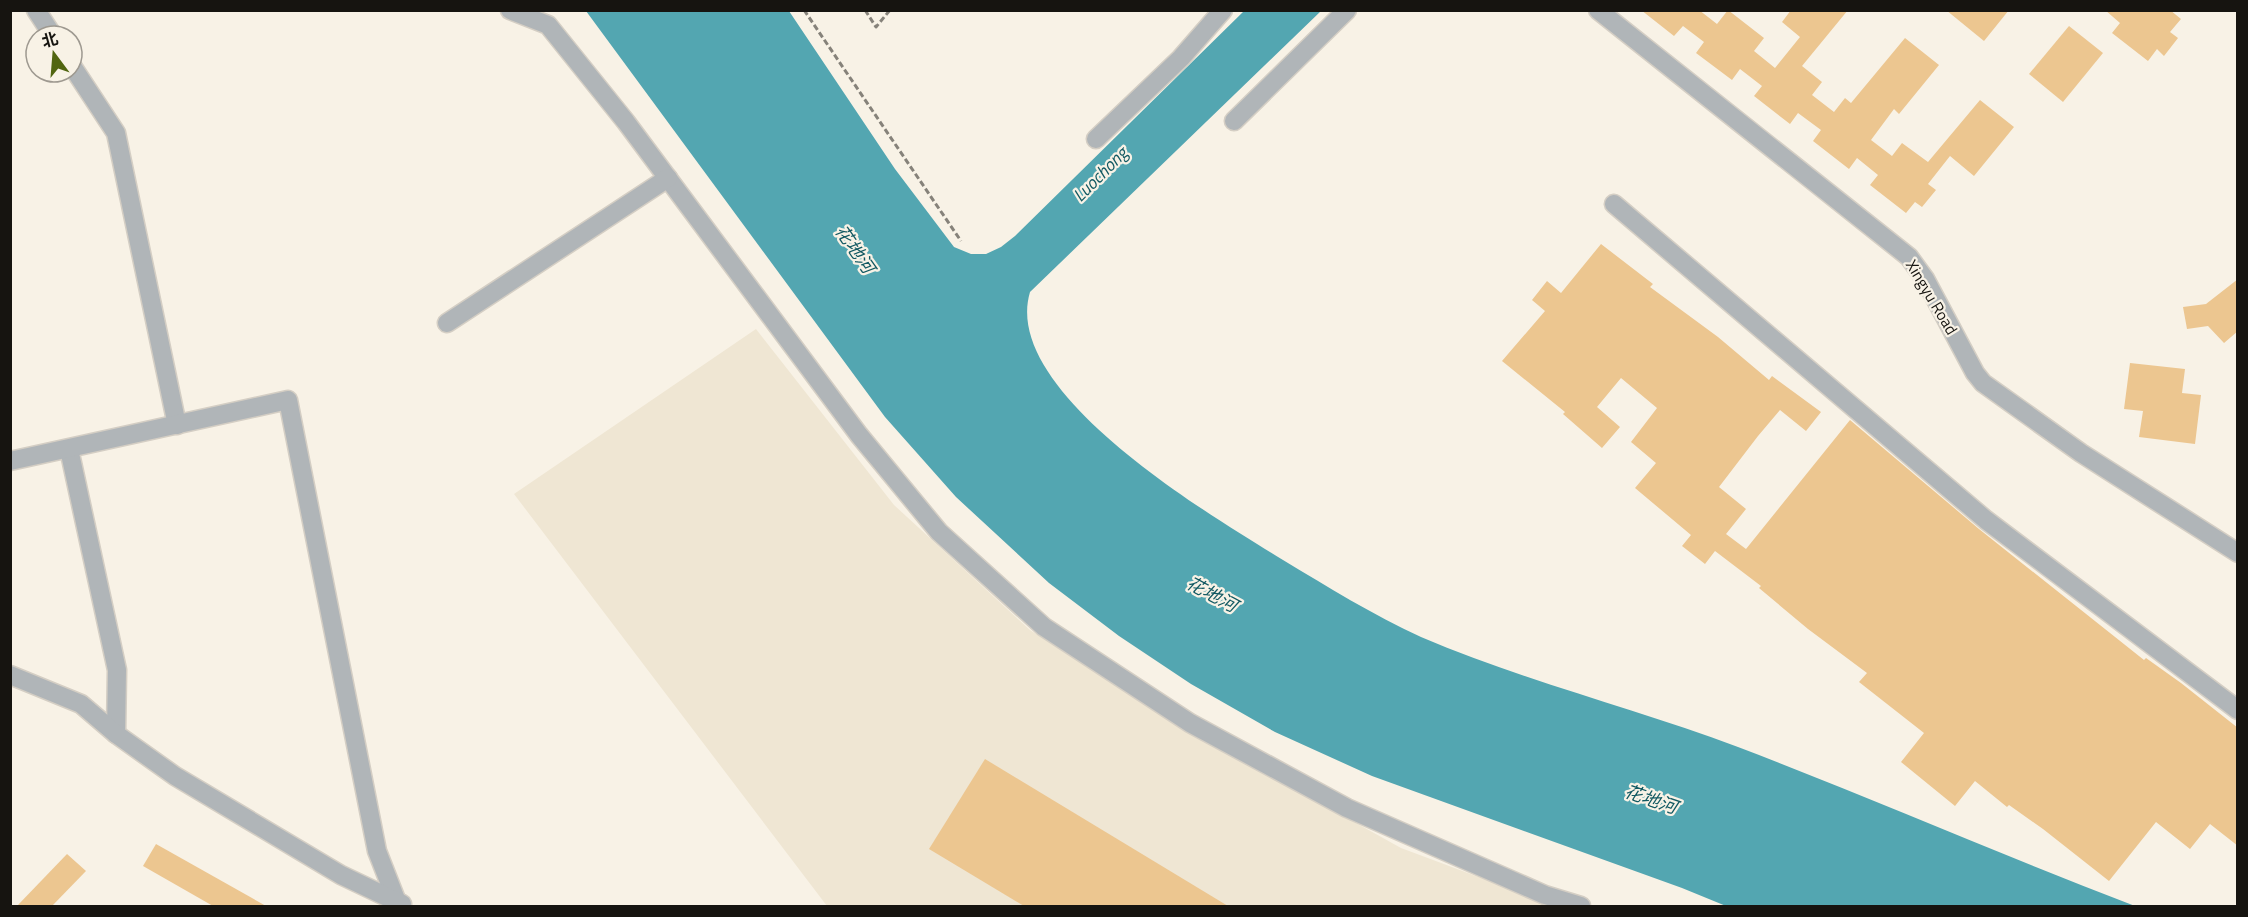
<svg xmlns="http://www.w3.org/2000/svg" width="2248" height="917" font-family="'Titillium Web','Noto Sans SC',sans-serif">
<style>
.built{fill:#efe6d3}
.water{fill:#53a6b1}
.building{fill:#ecc690}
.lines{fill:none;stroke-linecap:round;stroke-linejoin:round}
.minor-casing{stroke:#d4cec4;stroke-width:21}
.path{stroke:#86827a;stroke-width:3;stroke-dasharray:6 3;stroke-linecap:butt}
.minor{stroke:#b0b5b8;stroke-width:18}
.labels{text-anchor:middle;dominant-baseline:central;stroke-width:4.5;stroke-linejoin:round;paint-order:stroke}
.street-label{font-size:16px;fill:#161410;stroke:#f8f2e6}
.water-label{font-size:18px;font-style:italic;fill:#125962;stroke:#f8f2e6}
</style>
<rect width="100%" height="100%" fill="#f8f2e6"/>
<!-- built -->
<polygon class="built" points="756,329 894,505 1030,630 1167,718 1401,848 1556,906 827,906 514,494"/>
<!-- water -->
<path class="water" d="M586 11H789L895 169 954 247 971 254H986L1001 247 1015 236 1244 11H1321L1030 292C1000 392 1212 516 1283 560 1328 587 1373 615 1421 637 1524 681 1633 708 1738 747 1871 798 2002 855 2135 906H1726L1682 888 1372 776 1275 732 1191 684 1119 636 1049 583 956 497 885 417Z"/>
<!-- building -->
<g class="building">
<polygon points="1641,10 1699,10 1717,24 1728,10 1764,38 1754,51 1775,68 1800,37 1782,22 1791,10 1848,10 1802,66 1822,82 1812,95 1834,112 1845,98 1851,103 1905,38 1939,65 1899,114 1894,109 1871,140 1892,156 1902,143 1928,162 1980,100 2014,127 1974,176 1950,156 1928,184 1936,190 1922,207 1915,202 1906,213 1870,185 1878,175 1857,158 1849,169 1813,141 1821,130 1798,113 1790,124 1754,96 1762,86 1740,69 1732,80 1696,53 1704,42 1683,26 1674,36"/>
<polygon points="1946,10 2009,10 1984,41"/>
<polygon points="2105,10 2170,10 2181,19 2170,32 2178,38 2164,56 2157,49 2148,61 2112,33 2120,23"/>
<polygon points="2069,26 2103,53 2063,102 2029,74"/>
<polygon points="1601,244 1653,284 1650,287 1718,337 1769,380 1772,376 1821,412 1806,431 1780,410 1758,436 1719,487 1746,509 1726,534 1746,549 1850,420 1979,529 2144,660 2146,658 2181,683 2238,728 2238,846 2210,824 2190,849 2156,822 2109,881 2043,829 2009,805 2007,807 1975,781 1955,806 1901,762 1924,733 1859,682 1867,673 1808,629 1759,588 1761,586 1715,551 1705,564 1682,546 1691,535 1635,488 1656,463 1631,442 1657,408 1621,378 1597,407 1620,427 1602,448 1563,414 1565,412 1502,361 1545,311 1532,300 1547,281 1561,293"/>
<polygon points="2238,279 2238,331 2224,343 2208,326 2187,329 2183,307 2206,304"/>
<polygon points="2130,363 2185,369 2182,393 2201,395 2195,444 2139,437 2143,411 2124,409"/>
<polygon points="985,759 1228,906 1024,906 929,849"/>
<polygon points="156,844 266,906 213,906 143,866"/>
<polygon points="67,854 86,871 52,906 17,906"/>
</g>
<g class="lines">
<defs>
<g id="minor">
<polyline points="36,10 53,36"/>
<polyline points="510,10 548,25 626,122 859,435 939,532 1044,627 1190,723 1347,808 1545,895 1581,906"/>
<polyline points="1598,10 1909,257 1925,279 1975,373 1983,383 2081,453 2238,553"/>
<polyline points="72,66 116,133 177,425"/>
<polyline points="1234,121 1347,10"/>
<polyline points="1096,139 1181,58 1223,10"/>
<polyline points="1614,204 1986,520 2238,710"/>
<polyline points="447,323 668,178"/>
<polyline points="69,449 117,670 116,734"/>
<polyline points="10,461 288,400 377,851 397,902"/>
<polyline points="10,675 81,704 116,734 175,776 341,875 402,904"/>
</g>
</defs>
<!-- minor casing -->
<use href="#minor" class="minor-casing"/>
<!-- path -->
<g class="path">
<polyline points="804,10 961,241"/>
<polyline points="865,10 876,27 890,10"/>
</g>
<!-- minor -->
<use href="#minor" class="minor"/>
</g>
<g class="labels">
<!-- street labels -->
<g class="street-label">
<text transform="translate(1932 297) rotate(59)">Xingyu Road</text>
</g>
<!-- water labels -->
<g class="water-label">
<text transform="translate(1100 174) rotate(-45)">Luochong</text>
<text transform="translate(855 249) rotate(55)">花地河</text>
<text transform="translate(1212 594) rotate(28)">花地河</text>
<text transform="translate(1651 799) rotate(19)">花地河</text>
</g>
</g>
<!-- border -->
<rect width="2248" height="917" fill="none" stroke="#161410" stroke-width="24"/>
<!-- north arrow -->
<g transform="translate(54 54) rotate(344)"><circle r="28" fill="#f8f2e6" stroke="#9e9990" stroke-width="1.5"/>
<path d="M0-4.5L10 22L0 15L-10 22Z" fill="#516510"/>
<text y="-9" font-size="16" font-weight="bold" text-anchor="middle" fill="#161410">北</text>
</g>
</svg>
